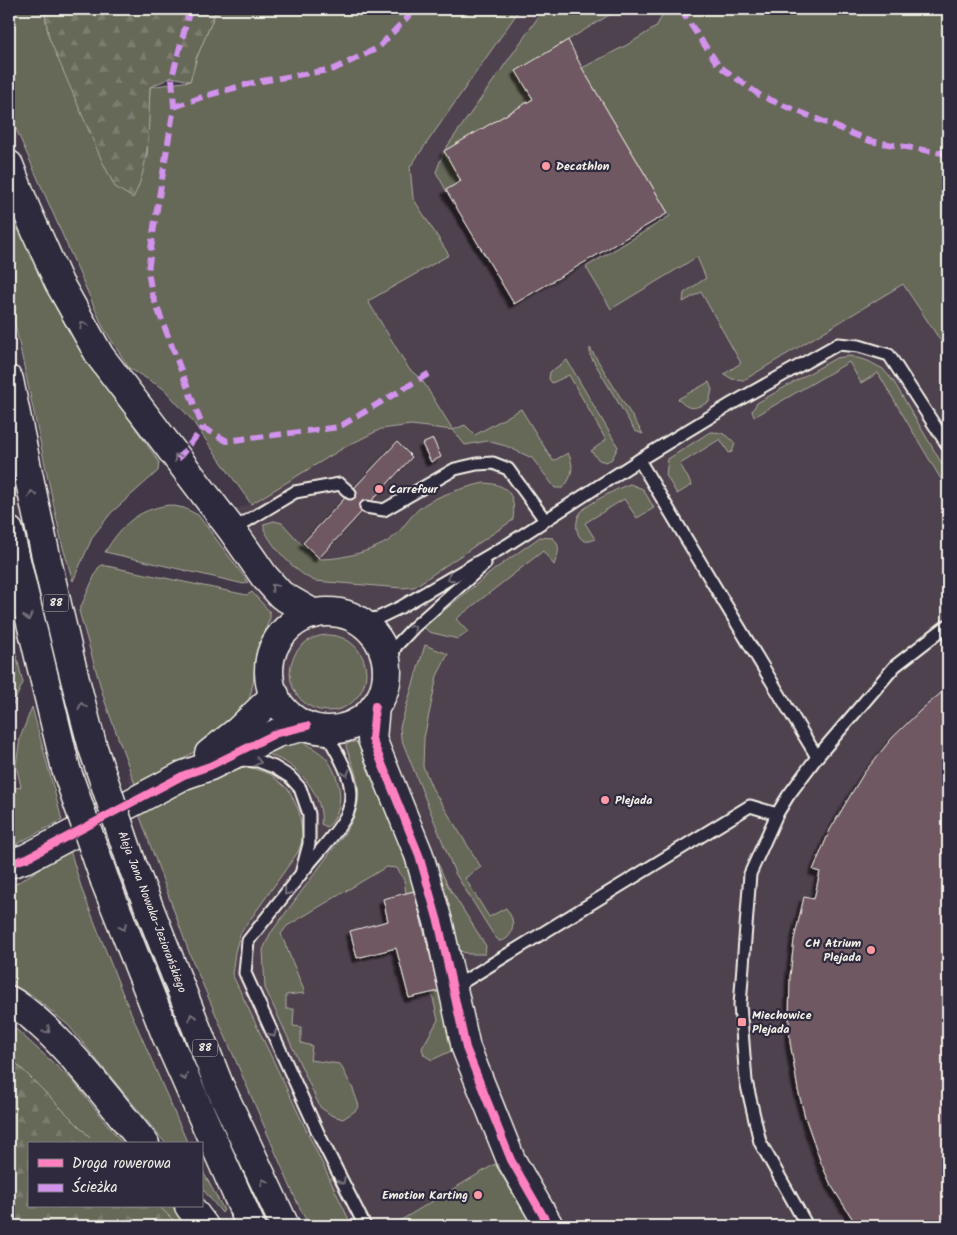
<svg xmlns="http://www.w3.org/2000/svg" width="957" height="1235" font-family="Kalam,sans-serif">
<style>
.built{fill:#504250}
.grass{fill:#666758;stroke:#adaca0}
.forest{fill:url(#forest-firs);stroke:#adaca0}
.building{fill:#6f5862;stroke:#f4f1e8;filter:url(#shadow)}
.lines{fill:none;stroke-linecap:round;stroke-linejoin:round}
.service-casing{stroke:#f4f1e8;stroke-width:15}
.tertiary-casing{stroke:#f4f1e8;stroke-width:31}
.primary-casing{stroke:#f4f1e8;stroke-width:31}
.service{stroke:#2f2a3d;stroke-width:11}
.tertiary{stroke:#2f2a3d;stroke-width:28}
.primary{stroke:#2f2a3d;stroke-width:28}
.primary-bridge-casing{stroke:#f4f1e8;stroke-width:31;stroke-linecap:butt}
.primary-bridge{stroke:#2f2a3d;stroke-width:28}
.quiet{stroke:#d193ec;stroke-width:6;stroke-dasharray:12 6;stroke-linecap:butt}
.cycleway-casing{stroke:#2f2a3d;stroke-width:11}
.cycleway{stroke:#ff80c0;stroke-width:8}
.oneway{stroke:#747079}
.poi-dot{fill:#ff9aa2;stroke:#2f2a3d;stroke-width:2}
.labels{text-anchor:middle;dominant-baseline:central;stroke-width:4.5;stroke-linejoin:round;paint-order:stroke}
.shield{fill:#2f2a3d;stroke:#b9b5b5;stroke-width:1}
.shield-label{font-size:11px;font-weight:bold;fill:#f4f1e8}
.poi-label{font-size:12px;font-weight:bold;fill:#f4f1e8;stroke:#2f2a3d;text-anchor:start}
.street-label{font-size:12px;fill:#f4f1e8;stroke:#2f2a3d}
</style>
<defs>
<pattern id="forest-firs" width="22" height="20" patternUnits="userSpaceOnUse" patternTransform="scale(1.25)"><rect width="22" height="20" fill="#666758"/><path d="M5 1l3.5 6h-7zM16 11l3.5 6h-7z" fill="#7c7d70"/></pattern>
<filter id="shadow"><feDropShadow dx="-4.5" dy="4.5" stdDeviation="1" flood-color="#0009"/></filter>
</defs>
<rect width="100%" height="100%" fill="#423848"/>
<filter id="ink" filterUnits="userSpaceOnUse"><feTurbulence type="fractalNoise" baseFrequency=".02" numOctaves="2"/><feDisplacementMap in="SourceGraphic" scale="10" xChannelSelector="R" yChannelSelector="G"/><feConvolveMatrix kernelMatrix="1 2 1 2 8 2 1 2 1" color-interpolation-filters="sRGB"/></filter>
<g filter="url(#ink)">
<!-- built -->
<polygon class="built" points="503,9 743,9 895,271 948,352 948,1226 309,1226 154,855 128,774 188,743 255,621 267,608 203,526 219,514 251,504 345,447 381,429 411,425 452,430 422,380 409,369 336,245"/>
<!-- grass -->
<g class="grass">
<path d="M9 9H44L49 38 147 159 150 87 190 81 197 57 217 9H520L410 167 413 198 449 255 368 301 409 369 422 380 453 430 465 425 475 435 521 409 553 461 568 453C575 466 572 478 563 488H555L532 458 506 446 487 441 465 445 453 430 411 425 381 429 345 447 251 504 191 419 164 389 129 368 103 327 9 113Z"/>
<polygon points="544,9 619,9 517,71 533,99 444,151 461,181 446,190 436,172 444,151"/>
<polygon points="666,9 948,9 948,352 903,284 744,380 732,379 724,374 741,363 701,292 683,302 684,293 706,278 697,257 611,309 586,267 670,216 582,68 627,45 656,27"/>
<polygon points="9,188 111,393 159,462 158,471 111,513 93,536 73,581 62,544 9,296"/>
<polygon points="590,348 643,434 635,431 590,355"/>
<polygon points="850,356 868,361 883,369 894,382 948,474 948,491 878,373 861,383 849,362 754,417 752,411 757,403 836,358"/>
<polygon points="567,360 618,447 612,459 606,462 599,460 591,451 606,440 569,375 552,383 549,379 550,372"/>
<path d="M709 382 712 390 709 402C694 409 689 411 678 399Z"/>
<path d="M710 432C722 432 728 434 735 444L732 452 729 453 720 439 680 464 692 485 677 494 666 475 668 459Z"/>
<path d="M484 483C509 484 516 496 513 520L414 587 402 588 315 581C297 574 272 547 264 529V524L274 521 282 523 314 558C334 562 374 551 391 539 402 531 409 517 420 508 434 496 466 487 484 483Z"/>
<path d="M630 484 643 489 654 508 637 518 624 499 585 523 595 539C577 549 572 523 581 512 587 504 620 487 630 484Z"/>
<path d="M169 505 184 508 198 515 248 582 244 584 105 552C122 525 136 510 169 505Z"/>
<path d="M540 537 553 538C562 547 558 554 554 565L543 551 456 619 468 632 458 639 429 632 424 627 495 569Z"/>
<polygon points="102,565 247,595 252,592 270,612 270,618 256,653 253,684 247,707 217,736 176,764 135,784 105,702 79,611 98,568"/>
<polygon points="9,624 23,683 9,713"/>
<circle cx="328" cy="673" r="38"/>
<path d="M425 645 448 654 437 676 424 738 423 766 432 788 481 867 465 878 489 917 506 908C508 911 511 916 512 919 515 930 509 941 499 941L493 934 455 873 401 738 400 727Z"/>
<polygon points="32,707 62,820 9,848 9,789 21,787 16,765 20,738"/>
<path d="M299 741C308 745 318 750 326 758 341 777 347 810 327 827L321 824C324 803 308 778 291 766 284 760 275 758 267 753L266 749Z"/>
<path d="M351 742H356L358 744C379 792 401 840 414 891L406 893 404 880 397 868 386 867 287 926 281 934 305 993 286 995V1009H294L293 1026 301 1027V1043L312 1046 310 1060 340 1064 353 1089 359 1106 355 1111 343 1119 331 1115 320 1107 265 988 263 950 270 934 347 830C366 798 359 780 346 747V745Z"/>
<polygon points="252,768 270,774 289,790 299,811 303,838 298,852 240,934 235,952 232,974 352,1226 309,1226 297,1202 190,955 139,814 207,775 229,769"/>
<polygon points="421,826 448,886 486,946 485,954 469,954 457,950"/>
<polygon points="70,850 82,890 122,992 188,1144 166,1144 69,1026 32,995 9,985 9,888"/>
<polygon points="439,991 453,1050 432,1060 424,1055 422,1048 438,1020 432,994"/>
<polygon points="9,1024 17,1030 73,1081 123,1144 97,1144 9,1056"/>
<polygon points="495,1164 532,1226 391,1226"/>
<polygon points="201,1168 224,1210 222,1213 201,1187"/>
<polygon points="159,1206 172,1206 187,1226 179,1226"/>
</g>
<!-- forest -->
<g class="forest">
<path d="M44 9H217L197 57 190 81 172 77 150 87C148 125 151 164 133 198L115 187 102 161 49 38Z"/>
<polygon points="9,1056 97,1144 29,1144 29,1206 159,1206 179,1226 9,1226"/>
</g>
<!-- building -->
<g class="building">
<polygon points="568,40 582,68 668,213 514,304 446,190 461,181 444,151 533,99 516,71"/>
<polygon points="433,439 441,457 431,462 422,444"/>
<polygon points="397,442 412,457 319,558 303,543"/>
<polygon points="948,687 948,1226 857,1226 831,1185 821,1163 805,1117 798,1090 790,1042 789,1021 790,977 794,940 804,897 814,899 820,872 813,870 830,830 853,791 864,773 892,738 922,709"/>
<polygon points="414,891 439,991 409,998 396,948 357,958 350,931 388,921 383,899"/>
</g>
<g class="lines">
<defs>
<g id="service">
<polyline points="639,460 817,757"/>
<polyline points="366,507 384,510 455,469 477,464 493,463 508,469 545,520"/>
<polyline points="232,530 295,492 340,484 350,493"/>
<polyline points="358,621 378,618 401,607 507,545 639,460 733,403 838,344 859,346 889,355 948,446"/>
<polyline points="387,668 396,646 414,627 485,564"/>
<polyline points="239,760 258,761 274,767 290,777 300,788 309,814 309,844 301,874 248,941 245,973 321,1139 365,1226"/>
<path d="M304 870C318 852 337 834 347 814 360 785 338 754 324 730"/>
<polyline points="453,988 750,806 777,814"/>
<polyline points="807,1226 760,1142 746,1081 740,1005 750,874 777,814 788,796 817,757 895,666 948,625"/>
</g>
<g id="tertiary">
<circle cx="328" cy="671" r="59"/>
<polyline points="375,706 372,739 419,855 439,925 466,1048 511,1160 549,1226"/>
<polyline points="209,754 238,731 275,695"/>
<polyline points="9,864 27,858 184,775 210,766 277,733 307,726"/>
</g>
<g id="primary">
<polyline points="9,165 26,209 59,283 100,356 232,530 264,576 281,595 314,614"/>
<path d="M9 380C34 504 60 627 93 748"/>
<polyline points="9,531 66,769"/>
<polyline points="133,867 219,1085 285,1226"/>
<polyline points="105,881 166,1035 251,1226"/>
<path d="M9 1000C24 1008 36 1020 48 1031 83 1065 113 1105 145 1144"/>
<polyline points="189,1206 204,1226"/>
</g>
</defs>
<!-- service casing -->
<use href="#service" class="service-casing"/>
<!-- tertiary casing -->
<use href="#tertiary" class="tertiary-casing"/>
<!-- primary casing -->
<use href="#primary" class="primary-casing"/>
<!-- service -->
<use href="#service" class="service"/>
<!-- tertiary -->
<use href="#tertiary" class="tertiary"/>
<!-- primary -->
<use href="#primary" class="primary"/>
<defs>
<g id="primary-bridge">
<polyline points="93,748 133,867"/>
<polyline points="66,769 105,881"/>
</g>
</defs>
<!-- primary-bridge casing -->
<use href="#primary-bridge" class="primary-bridge-casing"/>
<!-- primary-bridge -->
<use href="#primary-bridge" class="primary-bridge"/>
<!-- quiet -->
<g class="quiet">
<polyline points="190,9 172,77 174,107 154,227 148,271 152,294 203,428 227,441 339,427 430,373"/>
<polyline points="680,9 719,66 761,96 870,141 948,154"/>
<polyline points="174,107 205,96 256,82 334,69 378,48 415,9"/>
<polyline points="178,459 203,428"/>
</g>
<defs>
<g id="cycleway">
<polyline points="375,706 372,739 419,855 439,925 466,1048 511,1160 549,1226"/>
<polyline points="9,864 27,858 184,775 210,766 277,733 307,726"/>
</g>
</defs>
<!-- cycleway casing -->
<use href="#cycleway" class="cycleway-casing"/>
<!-- cycleway -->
<use href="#cycleway" class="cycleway"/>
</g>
<!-- one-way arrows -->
<defs><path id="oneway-chevron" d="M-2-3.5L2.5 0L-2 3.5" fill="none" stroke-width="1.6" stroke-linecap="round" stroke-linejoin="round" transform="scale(1.25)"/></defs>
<g class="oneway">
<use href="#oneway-chevron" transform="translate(83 325) rotate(-119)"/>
<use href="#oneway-chevron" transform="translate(177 457) rotate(-127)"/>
<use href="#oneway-chevron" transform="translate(32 494) rotate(-102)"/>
<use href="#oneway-chevron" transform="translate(450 578) rotate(150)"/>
<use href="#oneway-chevron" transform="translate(274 587) rotate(-131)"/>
<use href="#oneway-chevron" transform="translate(28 617) rotate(76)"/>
<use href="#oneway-chevron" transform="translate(413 628) rotate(-45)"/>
<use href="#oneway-chevron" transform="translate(82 706) rotate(-105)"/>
<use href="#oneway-chevron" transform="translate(258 762) rotate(13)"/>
<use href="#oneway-chevron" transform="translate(346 773) rotate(71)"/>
<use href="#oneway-chevron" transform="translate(287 892) rotate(129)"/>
<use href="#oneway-chevron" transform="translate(123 927) rotate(68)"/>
<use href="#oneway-chevron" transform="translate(192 1017) rotate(-112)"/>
<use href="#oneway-chevron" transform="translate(47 1030) rotate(44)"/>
<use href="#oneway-chevron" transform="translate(273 1034) rotate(65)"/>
<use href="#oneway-chevron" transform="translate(184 1077) rotate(67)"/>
<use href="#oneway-chevron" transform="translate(342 1181) rotate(63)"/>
<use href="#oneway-chevron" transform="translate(264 1182) rotate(-115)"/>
</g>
</g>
<!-- markers -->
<g class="poi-dot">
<circle cx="546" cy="166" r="5"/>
<circle cx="379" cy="489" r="5"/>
<circle cx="605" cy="800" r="5"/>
<circle cx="871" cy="950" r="5"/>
<rect x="737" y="1017" width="10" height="10" rx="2.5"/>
<circle cx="478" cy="1195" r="5"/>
</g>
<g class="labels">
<!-- shield labels -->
<g class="shield">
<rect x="43.5" y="594.5" width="25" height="17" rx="4"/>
<rect x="192.5" y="1039.5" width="25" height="17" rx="4"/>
</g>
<g class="shield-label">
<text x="56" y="603">88</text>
<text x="205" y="1048">88</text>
</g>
<!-- poi labels -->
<g class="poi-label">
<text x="556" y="166">Decathlon</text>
<text x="389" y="489">Carrefour</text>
<text x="615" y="800">Plejada</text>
<text x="861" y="943" text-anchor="end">CH Atrium<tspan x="861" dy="14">Plejada</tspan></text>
<text x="752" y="1015">Miechowice<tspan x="752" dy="14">Plejada</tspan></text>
<text x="468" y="1195" text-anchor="end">Emotion Karting</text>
</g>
<!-- street labels -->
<g class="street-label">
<text transform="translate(152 912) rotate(69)">Aleja Jana Nowaka-Jeziorańskiego</text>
</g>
</g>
<!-- margin -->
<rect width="957" height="1235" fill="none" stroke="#2f2a3d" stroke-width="30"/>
<rect x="15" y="15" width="927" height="1205" fill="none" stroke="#f4f1e8" stroke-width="2" filter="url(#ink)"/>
<!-- legend -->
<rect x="28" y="1142" width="175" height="65" fill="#2f2a3d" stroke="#7e7a81"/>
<rect x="38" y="1159" width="25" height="8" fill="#ff80c0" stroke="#7e7a81"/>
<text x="72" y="1168" font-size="15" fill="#f4f1e8">Droga rowerowa</text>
<rect x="38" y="1184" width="25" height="8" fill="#d193ec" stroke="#7e7a81"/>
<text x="72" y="1192" font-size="15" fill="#f4f1e8">Ścieżka</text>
</svg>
